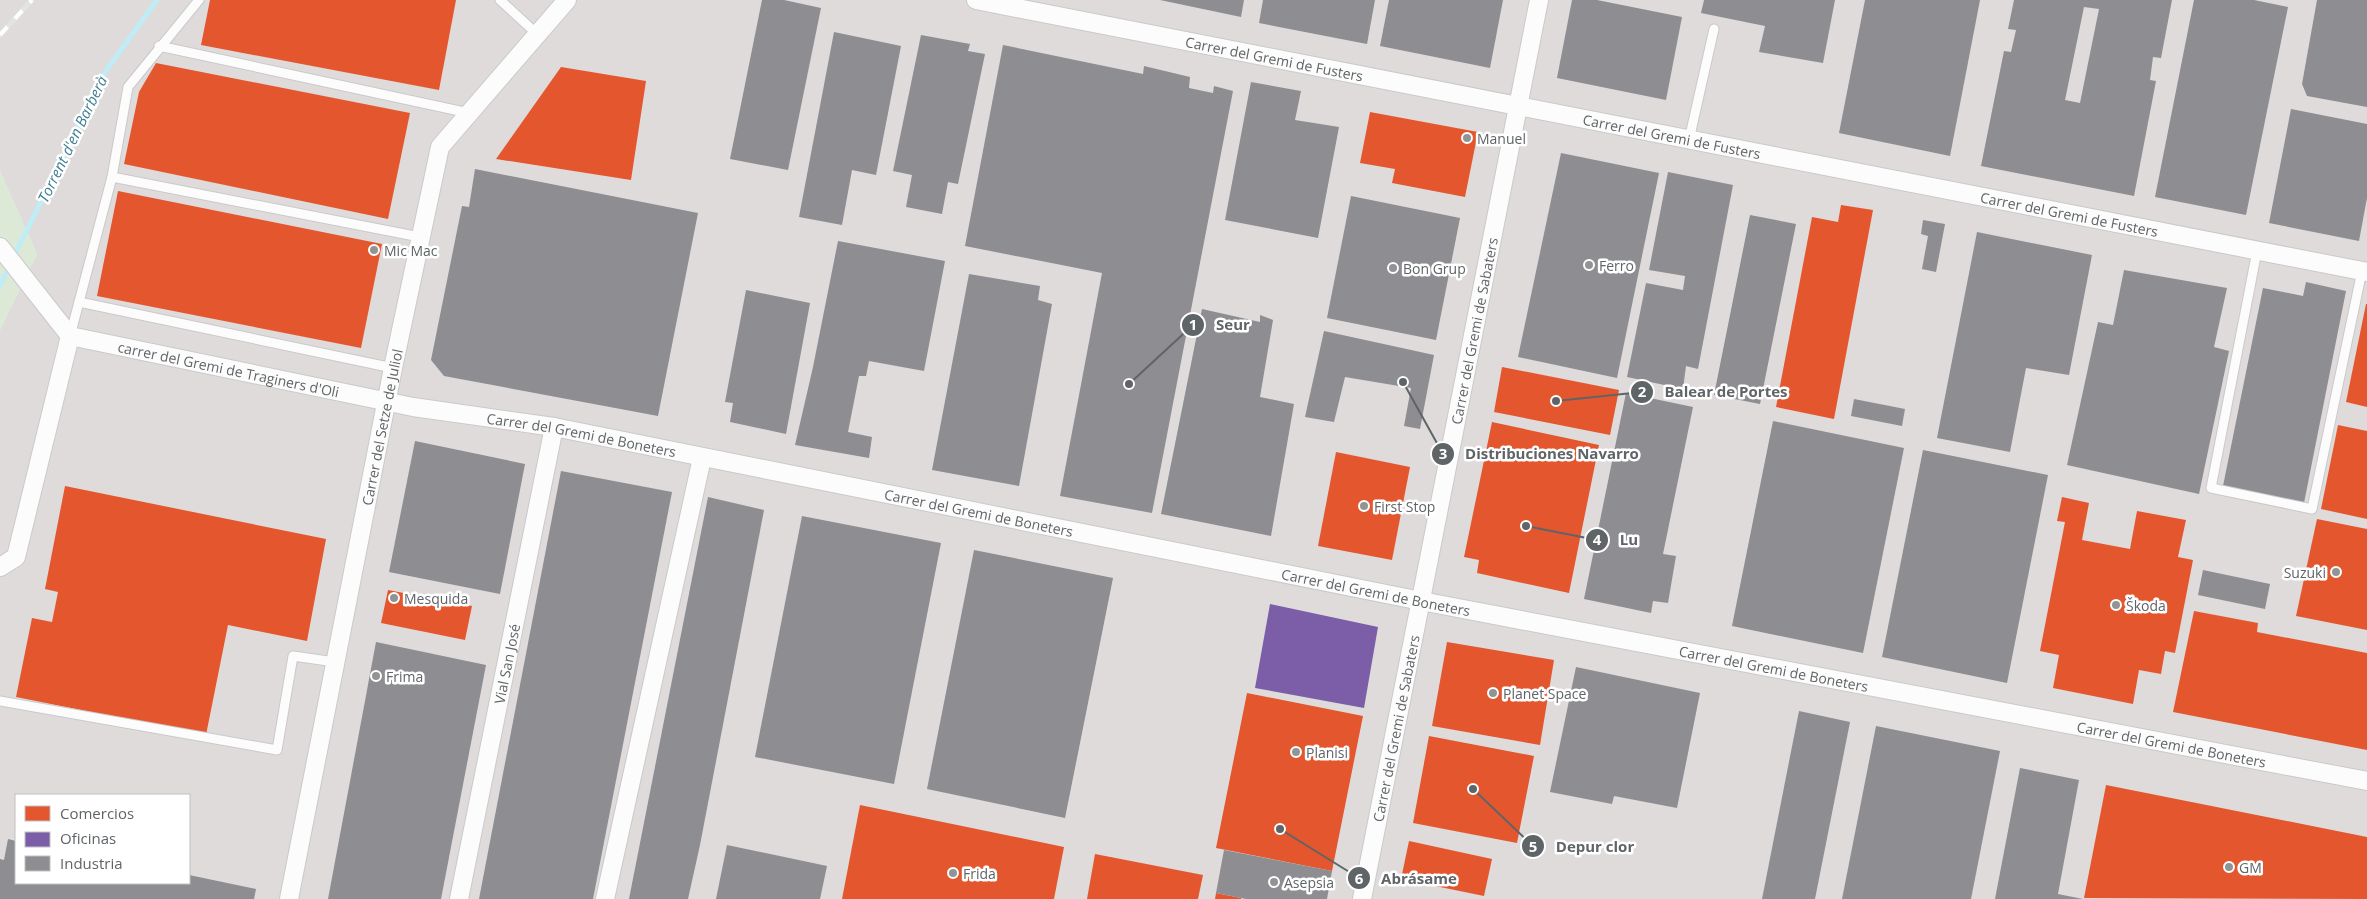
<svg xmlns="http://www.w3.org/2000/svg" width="2367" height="899" font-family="'Open Sans',sans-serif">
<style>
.industrial{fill:#dedbda;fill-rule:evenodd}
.green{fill:#dce9d6}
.shops{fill:#e4572e}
.offices{fill:#7b5ea7}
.industry{fill:#8d8d92;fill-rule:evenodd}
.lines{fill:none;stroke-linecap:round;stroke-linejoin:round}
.stream{stroke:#c0edf5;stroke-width:5}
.service-casing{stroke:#cacaca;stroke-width:11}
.minor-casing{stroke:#cacaca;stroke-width:20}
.service{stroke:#fcfcfc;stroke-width:9}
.minor{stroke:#fcfcfc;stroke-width:18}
.rail-casing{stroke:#e3e3e2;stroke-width:5.5}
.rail{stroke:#fff;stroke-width:4;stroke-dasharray:11;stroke-linecap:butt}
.poi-dot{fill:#919495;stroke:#fff;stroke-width:2}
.labels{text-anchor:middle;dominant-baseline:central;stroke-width:5;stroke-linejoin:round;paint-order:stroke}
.street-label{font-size:14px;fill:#5f6467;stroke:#fff}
.poi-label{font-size:14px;fill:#5f6467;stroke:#fff;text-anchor:start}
.water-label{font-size:15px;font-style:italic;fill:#407e93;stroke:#fff}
.leader{fill:none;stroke:#5f6467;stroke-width:2}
.callout-dot{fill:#5f6467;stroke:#fff;stroke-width:2}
.mark-label{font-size:15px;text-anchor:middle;font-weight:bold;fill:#fff}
.callout-label{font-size:15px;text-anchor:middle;font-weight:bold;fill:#5f6467;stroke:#fff;stroke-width:5;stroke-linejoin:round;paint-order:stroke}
</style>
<rect width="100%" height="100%" fill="#eeecea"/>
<!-- industrial -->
<path class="industrial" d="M0 0H2367V899H0V330L37 254 0 171ZM16 795H189V883H16Z"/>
<!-- green -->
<polygon class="green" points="0,171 37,254 0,330"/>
<!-- shops -->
<g class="shops">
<polygon points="210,0 456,0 439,90 201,45"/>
<polygon points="156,63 410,113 388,219 124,164 139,92"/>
<polygon points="561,67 646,81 631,180 496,159"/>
<polygon points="1370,112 1478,132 1465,197 1392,183 1395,169 1360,163"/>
<polygon points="118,191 382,244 361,348 97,296"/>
<polygon points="1841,205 1873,210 1834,419 1776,407 1812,217 1838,222"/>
<polygon points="2366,304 2367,304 2367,407 2346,402"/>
<polygon points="1502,367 1619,390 1610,435 1494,412"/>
<polygon points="1492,422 1599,445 1569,593 1477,573 1479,560 1464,557"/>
<polygon points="2338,425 2367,431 2367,519 2321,509"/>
<polygon points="1336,452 1410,467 1392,560 1318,546"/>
<polygon points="65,486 326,539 307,641 228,625 206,735 16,697 32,618 52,622 58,592 45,589"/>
<polygon points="2062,497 2089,503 2082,540 2130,549 2137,511 2186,520 2178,557 2193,560 2175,653 2165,651 2161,674 2139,670 2133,704 2053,688 2059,655 2040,651 2065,522 2057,521"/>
<polygon points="2317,519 2367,529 2367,630 2296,616"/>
<polygon points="388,590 472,606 465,640 381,623"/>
<polygon points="2194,611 2258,623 2257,632 2367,653 2367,750 2173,712"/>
<polygon points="1447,642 1554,660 1540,745 1432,726"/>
<polygon points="1247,693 1363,716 1332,871 1216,848"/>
<polygon points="1429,736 1534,756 1517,843 1413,823"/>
<polygon points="2106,785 2367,837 2367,899 2084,898"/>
<polygon points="860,805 1064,847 1054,899 842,899"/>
<polygon points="1409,841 1492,859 1484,896 1401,879"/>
<polygon points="1095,854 1203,875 1198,899 1087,899"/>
<polygon points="1216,893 1241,898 1241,899 1215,899"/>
</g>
<!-- offices -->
<polygon class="offices" points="1270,604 1378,627 1364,708 1255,688"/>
<!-- industry -->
<g class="industry">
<polygon points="762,0 784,0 821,8 788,170 730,159"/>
<polygon points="1160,0 1244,0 1241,17"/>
<polygon points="1263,0 1375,0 1367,44 1259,23"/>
<polygon points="1389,0 1503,0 1490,68 1380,46"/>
<polygon points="1572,0 1597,0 1682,17 1666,100 1557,78"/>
<polygon points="1704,0 1835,0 1823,63 1759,52 1765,26 1701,13"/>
<polygon points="1865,0 1980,0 1950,156 1839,133"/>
<path d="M2014 0H2172L2161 58 2153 57 2150 80 2156 81 2134 196 1981 166 2004 51 2011 52 2016 30 2008 29ZM2084 7 2099 9 2080 103 2065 100Z"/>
<polygon points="2194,0 2254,0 2288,7 2246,215 2155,197"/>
<polygon points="2317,0 2367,0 2367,107 2307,96 2302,84"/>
<polygon points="834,32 901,46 876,175 852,170 842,225 799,217"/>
<polygon points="921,35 970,44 968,51 985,54 958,184 948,182 942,214 906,207 912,175 893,171"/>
<polygon points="1003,45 1143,74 1144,66 1190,77 1189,88 1213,93 1214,86 1233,91 1152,513 1060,496 1102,273 965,246"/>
<polygon points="1251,82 1301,91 1295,120 1339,127 1318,238 1225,220"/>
<polygon points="2291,109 2367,124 2367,198 2359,241 2269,223"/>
<polygon points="1561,153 1659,173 1617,378 1518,357"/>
<polygon points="475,169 698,213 658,416 444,376 431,360 462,206 469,207"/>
<polygon points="1668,172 1733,185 1698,369 1686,366 1683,389 1627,377 1646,283 1683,290 1685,276 1649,270"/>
<polygon points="1351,196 1460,218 1436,340 1327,318"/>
<polygon points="1750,215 1796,224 1760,404 1714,395"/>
<polygon points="1923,220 1945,224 1936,272 1922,269 1928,236 1921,234"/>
<polygon points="1977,232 2092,255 2069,375 2026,368 2010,452 1937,438"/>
<polygon points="838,241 945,261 924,371 869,361 866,376 859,376 848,432 872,437 869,458 795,445 813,367"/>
<polygon points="2124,270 2227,288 2214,347 2229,351 2199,494 2067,465 2098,322 2113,325"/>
<polygon points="969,274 1040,286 1038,300 1052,304 1019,486 932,470"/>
<polygon points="2306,282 2346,291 2304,503 2223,486 2263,288 2303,296"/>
<polygon points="746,290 810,303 786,434 730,422 733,403 725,402"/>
<polygon points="1202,309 1260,322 1260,315 1273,320 1260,397 1294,404 1271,536 1161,514"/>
<polygon points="1324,331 1434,355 1420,429 1404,426 1411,388 1345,377 1334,422 1305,417"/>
<polygon points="1626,393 1693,407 1663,554 1676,556 1668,603 1653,601 1651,613 1584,599"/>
<polygon points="1854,399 1905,409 1902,426 1851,416"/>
<polygon points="1773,421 1904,448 1863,653 1732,626"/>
<polygon points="415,441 525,464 500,594 389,572"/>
<polygon points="1923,450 2048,475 2007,683 1882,657"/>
<polygon points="561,471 672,492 593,899 479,899"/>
<polygon points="708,497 764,510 700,845 688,899 629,899"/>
<polygon points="802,516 941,543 894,784 755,757"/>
<polygon points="974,550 1113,578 1065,818 927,789"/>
<polygon points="2203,570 2270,584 2265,609 2198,595"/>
<polygon points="376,642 486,665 441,899 328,899"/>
<polygon points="1576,667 1700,693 1677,808 1614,796 1612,804 1550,792"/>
<polygon points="1799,711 1850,722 1815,899 1762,899"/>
<polygon points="1876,726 2000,751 1971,899 1842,899"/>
<polygon points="2020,768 2079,780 2058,894 2083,899 1995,899"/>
<polygon points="8,839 16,841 16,883 189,883 189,875 256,889 254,899 0,899 0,859 4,860"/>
<polygon points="727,845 827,866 820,899 716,899"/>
<polygon points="1224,850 1332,871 1327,899 1246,899 1216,893"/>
</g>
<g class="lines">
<!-- stream -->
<g class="stream">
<polyline points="13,258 105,72 157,0"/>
<polyline points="0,286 9,266"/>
</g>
<defs>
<g id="service">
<polyline points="500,0 537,34"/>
<polyline points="159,46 469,113"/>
<polyline points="1689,140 1714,29"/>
<polyline points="112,177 420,237"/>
<polyline points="2257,251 2211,488 2312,509 2362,271"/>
<polyline points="79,302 112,177 128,87 199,0"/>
<polyline points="70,336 79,302 393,368"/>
<polyline points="0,701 277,750 293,656 335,662"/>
</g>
<g id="minor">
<path id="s1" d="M976 0 2367 272"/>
<polyline points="0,247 70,336"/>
<path id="s2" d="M70 336 413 407 554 427 1421 601 2367 781"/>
<polyline points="0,567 16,557 70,336"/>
<path id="s3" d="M289 899 393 368 440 147 567 0"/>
<path id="s4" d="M459 899 554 427"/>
<polyline points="605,899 702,458"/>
<path id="s5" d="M1362 899 1539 0"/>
</g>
</defs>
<!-- service casing -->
<use href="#service" class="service-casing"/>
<!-- minor casing -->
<use href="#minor" class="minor-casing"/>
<!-- service -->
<use href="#service" class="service"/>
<!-- minor -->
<use href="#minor" class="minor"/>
<defs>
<polyline id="rail" points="0,35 32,0"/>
</defs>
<!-- rail casing -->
<use href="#rail" class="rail-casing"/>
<!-- rail -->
<use href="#rail" class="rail"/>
</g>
<!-- markers -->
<g class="poi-dot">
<circle cx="1467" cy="138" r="5"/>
<circle cx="374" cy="250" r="5"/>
<circle cx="1589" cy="265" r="5"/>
<circle cx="1393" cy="268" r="5"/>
<circle cx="1364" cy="506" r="5"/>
<circle cx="2336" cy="572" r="5"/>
<circle cx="394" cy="598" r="5"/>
<circle cx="2116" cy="605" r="5"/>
<circle cx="376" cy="676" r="5"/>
<circle cx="1493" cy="693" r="5"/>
<circle cx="1296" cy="752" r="5"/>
<circle cx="2229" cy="867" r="5"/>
<circle cx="953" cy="873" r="5"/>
<circle cx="1274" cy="882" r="5"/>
</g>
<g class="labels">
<!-- street labels -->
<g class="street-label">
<text stroke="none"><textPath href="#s1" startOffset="304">Carrer del Gremi de Fusters</textPath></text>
<text stroke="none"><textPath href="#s1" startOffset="709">Carrer del Gremi de Fusters</textPath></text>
<text stroke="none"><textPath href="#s1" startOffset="1114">Carrer del Gremi de Fusters</textPath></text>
<text stroke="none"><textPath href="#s5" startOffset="579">Carrer del Gremi de Sabaters</textPath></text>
<text stroke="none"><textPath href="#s2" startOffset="162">carrer del Gremi de Traginers d'Oli</textPath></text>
<text stroke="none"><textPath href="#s3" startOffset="481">Carrer del Setze de Juliol</textPath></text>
<text stroke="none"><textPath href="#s2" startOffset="521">Carrer del Gremi de Boneters</textPath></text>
<text stroke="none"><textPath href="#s2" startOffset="926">Carrer del Gremi de Boneters</textPath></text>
<text stroke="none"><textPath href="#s2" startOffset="1331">Carrer del Gremi de Boneters</textPath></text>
<text stroke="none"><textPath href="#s4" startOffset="240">Vial San José</textPath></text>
<text stroke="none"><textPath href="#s2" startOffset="1736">Carrer del Gremi de Boneters</textPath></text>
<text stroke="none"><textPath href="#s5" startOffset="174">Carrer del Gremi de Sabaters</textPath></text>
<text stroke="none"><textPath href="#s2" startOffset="2141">Carrer del Gremi de Boneters</textPath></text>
</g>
<!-- poi labels -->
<g class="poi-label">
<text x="1477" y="138">Manuel</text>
<text x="384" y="250">Mic Mac</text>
<text x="1599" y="265">Ferro</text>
<text x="1403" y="268">Bon Grup</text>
<text x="1374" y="506">First Stop</text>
<text x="2326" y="572" text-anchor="end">Suzuki</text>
<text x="404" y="598">Mesquida</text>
<text x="2126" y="605">Škoda</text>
<text x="386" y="676">Frima</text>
<text x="1503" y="693">Planet Space</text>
<text x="1306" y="752">Planisi</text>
<text x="2239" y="867">GM</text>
<text x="963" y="873">Frida</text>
<text x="1284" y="882">Asepsia</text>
</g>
<!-- water labels -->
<g class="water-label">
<text transform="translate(72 139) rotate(-64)">Torrent d'en Barberà</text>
</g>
</g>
<!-- callouts -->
<path class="leader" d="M1129 384L1193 325M1556 401L1642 392M1403 382L1443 454M1526 526L1597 540M1473 789L1533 846M1280 829L1359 878"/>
<g class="callout-dot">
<circle cx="1129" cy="384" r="5"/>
<circle cx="1556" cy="401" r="5"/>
<circle cx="1403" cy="382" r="5"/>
<circle cx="1526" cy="526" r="5"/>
<circle cx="1473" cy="789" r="5"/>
<circle cx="1280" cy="829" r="5"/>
<circle cx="1193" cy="325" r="12"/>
<circle cx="1642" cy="392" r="12"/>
<circle cx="1443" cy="454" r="12"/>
<circle cx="1597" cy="540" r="12"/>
<circle cx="1533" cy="846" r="12"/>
<circle cx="1359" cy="878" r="12"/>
</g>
<g class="mark-label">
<text x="1193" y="330">1</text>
<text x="1642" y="397">2</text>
<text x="1443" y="459">3</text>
<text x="1597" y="545">4</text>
<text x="1533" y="852">5</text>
<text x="1359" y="884">6</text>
</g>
<g class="callout-label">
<text x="1233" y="330">Seur</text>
<text x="1726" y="397">Balear de Portes</text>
<text x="1552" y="459">Distribuciones Navarro</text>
<text x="1629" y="545">Lu</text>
<text x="1595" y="852">Depur clor</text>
<text x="1419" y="884">Abrásame</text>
</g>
<!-- legend -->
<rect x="15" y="794" width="175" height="90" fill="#ffffff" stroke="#bfc1c2"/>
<rect x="25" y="806" width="25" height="15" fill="#e4572e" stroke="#bfc1c2"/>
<text x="60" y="819" font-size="15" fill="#5f6467">Comercios</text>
<rect x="25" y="832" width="25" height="15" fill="#7b5ea7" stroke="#bfc1c2"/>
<text x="60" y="844" font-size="15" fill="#5f6467">Oficinas</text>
<rect x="25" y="856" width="25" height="15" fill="#8d8d92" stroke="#bfc1c2"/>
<text x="60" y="869" font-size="15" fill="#5f6467">Industria</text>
</svg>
